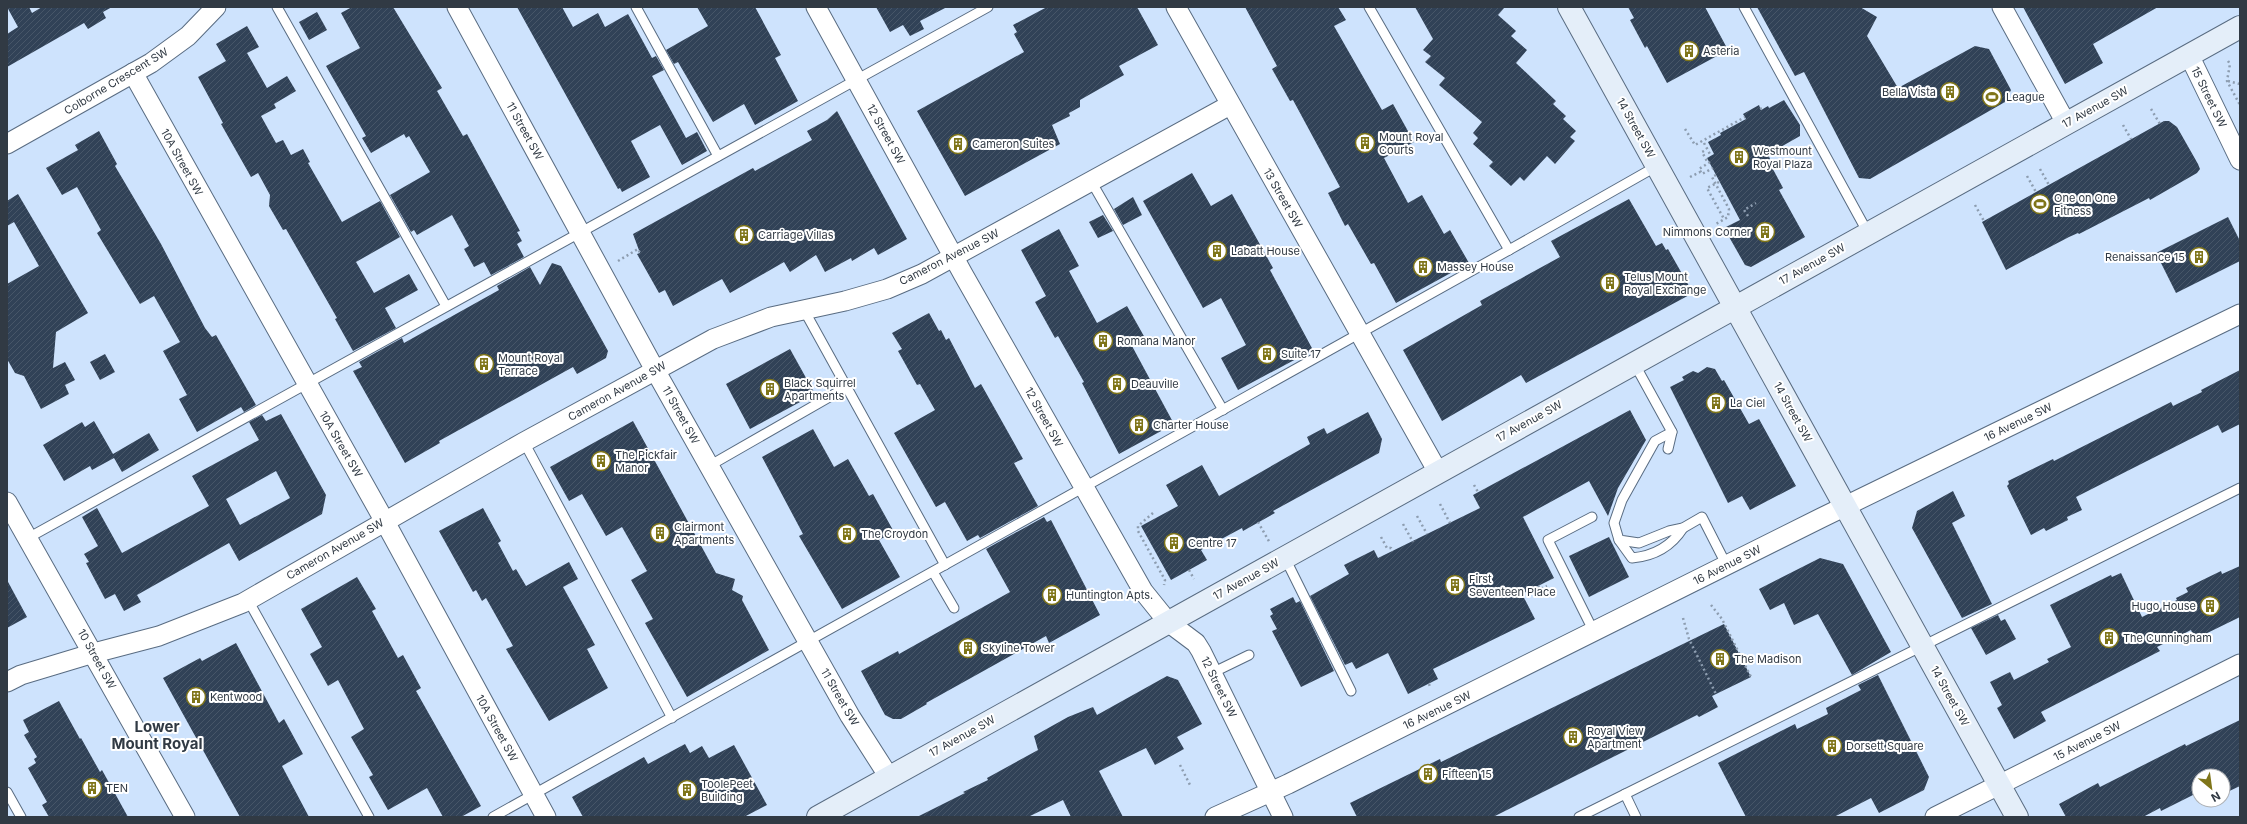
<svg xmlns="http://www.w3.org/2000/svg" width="2247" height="824" font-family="Inter,sans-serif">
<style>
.building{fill:url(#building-hatch);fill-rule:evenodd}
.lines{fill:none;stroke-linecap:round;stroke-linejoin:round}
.lane-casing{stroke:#596c82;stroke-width:11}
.street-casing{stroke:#596c82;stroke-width:21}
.secondary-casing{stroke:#596c82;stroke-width:24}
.path{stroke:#8d9db0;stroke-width:2.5;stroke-dasharray:2 3;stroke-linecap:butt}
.lane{stroke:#fff;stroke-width:9}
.street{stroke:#fff;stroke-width:19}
.secondary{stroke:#e4eef9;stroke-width:22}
.path-bridge{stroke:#8d9db0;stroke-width:2.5;stroke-dasharray:2 3;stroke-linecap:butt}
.labels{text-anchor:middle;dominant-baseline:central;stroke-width:4;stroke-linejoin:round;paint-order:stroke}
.poi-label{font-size:11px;fill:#313a44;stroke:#fff;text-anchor:start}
.street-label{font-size:11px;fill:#313a44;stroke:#fff}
.district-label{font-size:15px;font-weight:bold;fill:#313a44;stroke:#fff}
</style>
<defs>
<pattern id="building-hatch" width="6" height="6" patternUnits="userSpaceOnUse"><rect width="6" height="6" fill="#314257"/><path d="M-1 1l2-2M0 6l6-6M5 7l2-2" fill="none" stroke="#475668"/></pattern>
</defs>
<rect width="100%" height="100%" fill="#cee3fd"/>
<!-- building -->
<g class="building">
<polygon points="7,7 29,7 32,13 42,7 112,7 103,12 106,18 88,29 84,23 7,67 7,34 18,27"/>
<polygon points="352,7 393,7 442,88 437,91 463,136 467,134 520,231 517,232 522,241 517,244 524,257 491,275 484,262 474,267 464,249 469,246 452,215 417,235 414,230 411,232 390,195 430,172 409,136 406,138 404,134 371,153 362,138 366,136 326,66 360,48 341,13"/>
<polygon points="517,7 562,7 573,27 598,13 605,27 628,14 652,58 656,56 664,70 652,76 686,138 697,132 707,151 682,165 660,125 631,141 650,177 622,192 620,188 618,189"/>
<polygon points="697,7 755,7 781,55 775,58 798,101 755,125 744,104 713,122 678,62 674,64 666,50 708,26"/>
<polygon points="876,7 947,7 920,21 924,29 910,36 903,25 890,32"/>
<polygon points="1047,7 1137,7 1158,45 1119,66 1124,75 1080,100 1080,107 1069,113 1070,116 1052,125 1060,144 965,196 917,111 1024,52 1014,34 1017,32 1013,25"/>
<polygon points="1245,7 1338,7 1346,20 1334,26 1382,110 1393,104 1414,142 1384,158 1408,203 1422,195 1444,234 1450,230 1469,263 1396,303 1374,263 1371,264 1348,224 1345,226 1328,193 1340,187 1293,100 1290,101 1272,69 1277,66"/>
<polygon points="1415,7 1505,7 1498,15 1516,31 1511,36 1527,50 1516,63 1556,101 1553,104 1566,116 1563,119 1576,131 1570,137 1575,141 1555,164 1547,156 1524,181 1520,177 1511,186 1489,166 1493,162 1473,144 1478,138 1473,133 1482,122 1439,85 1445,78 1425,62 1431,56 1423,50 1433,39"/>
<polygon points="1628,7 1705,7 1728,50 1667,83 1647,46 1645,48 1630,20 1634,18"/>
<polygon points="1757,7 1860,7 1877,17 1867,36 1898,88 1975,46 1989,49 2011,90 2005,102 1870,179 1859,178 1804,72 1795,76"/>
<polygon points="2023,7 2158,7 2093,44 2103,63 2065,84"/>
<polygon points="317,12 327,30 309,40 299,22"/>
<polygon points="247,26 259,47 247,53 267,88 287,76 296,91 274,104 276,108 261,116 276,143 283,140 291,155 303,149 310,162 308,163 342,222 380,201 400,237 356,262 374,293 409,274 418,290 385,308 396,328 353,351 335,319 337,318 286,229 283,230 269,206 270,195 258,173 251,177 221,124 223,123 198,77 226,61 216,44"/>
<polygon points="1784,100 1800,125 1800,136 1768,154 1770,159 1768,160 1782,186 1783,188 1779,190 1805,237 1751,267 1745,265 1724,228 1740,220 1707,158 1714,154 1708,142 1721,135 1720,133 1746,119 1743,114 1759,105 1761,110 1768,106 1769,108"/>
<polygon points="837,111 907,239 878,255 874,248 852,261 851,258 825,272 816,255 790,272 784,262 730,293 722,279 673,306 665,290 659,293 637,254 640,253 633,234 753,168 755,171 812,140 807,131 827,120"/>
<polygon points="2164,121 2169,121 2177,127 2198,164 2200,169 2197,173 2150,200 2149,198 2079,234 2078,233 2069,237 2006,270 1982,222"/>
<polygon points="99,131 117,164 115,166 161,244 205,328 212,337 216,335 256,405 244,412 241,407 197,432 179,399 187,395 163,351 180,342 154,296 140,304 97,233 101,230 77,187 62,195 46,168 78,150 75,145"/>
<polygon points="1192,173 1211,206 1232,194 1273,268 1270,270 1313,350 1238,390 1221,358 1246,345 1221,298 1203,308 1143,201"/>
<polygon points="18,194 88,313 56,332 53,368 65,362 75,380 65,385 69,394 41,409 24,376 15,373 7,359 7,284 39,266 14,222 7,226 7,201"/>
<polygon points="1133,197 1142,215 1123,225 1114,209"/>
<polygon points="1629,199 1656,246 1662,243 1666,250 1668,249 1693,293 1526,383 1521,375 1442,421 1403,350 1482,305 1480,301 1560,257 1551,241"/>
<polygon points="1103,215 1113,231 1098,238 1089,222"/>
<polygon points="2228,217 2240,241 2240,261 2176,293 2156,253"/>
<polygon points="1059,229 1079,266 1069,271 1097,323 1127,306 1145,338 1132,346 1174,424 1119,454 1082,383 1084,382 1058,336 1055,338 1035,302 1046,296 1021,250"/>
<polygon points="552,263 561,266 608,351 606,358 577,374 573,367 439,441 440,443 405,463 353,371 362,367 359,362 402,338 404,343 499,290 497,286 530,267 540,285"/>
<polygon points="929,313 939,331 941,330 946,340 949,338 975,388 981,384 1023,459 1014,463 1038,506 980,538 978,535 967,541 945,502 936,507 894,433 935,410 920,384 917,385 898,351 902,349 892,333"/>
<polygon points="790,349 815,394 750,429 726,384"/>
<polygon points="105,354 115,372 100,380 90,362"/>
<polygon points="1707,367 1715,369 1722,381 1724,380 1749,424 1759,419 1796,486 1750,510 1742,496 1728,503 1670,387 1684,380 1682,377 1693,371 1698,373"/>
<polygon points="2240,370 2240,424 2222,433 2218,425 2076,497 2082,510 2067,517 2068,520 2046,531 2044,528 2031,535 2007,486 2009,484 2008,481 2053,459 2054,461 2171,402 2173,406 2202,392 2201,390"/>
<polygon points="1630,410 1646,440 1618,488 1608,516 1589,481 1523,517 1554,578 1522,594 1535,619 1433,669 1438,679 1408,694 1388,653 1356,669 1352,662 1345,665 1310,596 1349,574 1344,565 1374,550 1378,558 1480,508 1473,495"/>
<polygon points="1368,412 1382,439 1379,453 1273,511 1275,513 1243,531 1242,528 1201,550 1207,560 1171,580 1141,526 1178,506 1166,485 1202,465 1219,496 1310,444 1307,437 1324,428 1327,434"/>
<path d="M281 414 326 495 322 514 239 561 229 543 137 595 141 602 124 611 115 594 105 599 86 563 89 562 84 554 98 546 82 517 97 508 122 553 209 506 192 476 259 440 249 422 262 415 266 421ZM276 471 290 498 240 525 226 499Z"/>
<polygon points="94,421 113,454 149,433 159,450 122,472 114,458 92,470 90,466 64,481 43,445 82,422 85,427"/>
<polygon points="633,421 716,573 735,579 732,590 743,596 742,600 769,650 687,697 645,623 653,619 631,580 647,571 622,527 606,536 582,494 569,501 550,467"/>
<polygon points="813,429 834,467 848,459 869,496 873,494 894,532 879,540 900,577 842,609 799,536 803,534 762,457"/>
<polygon points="1953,491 1965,516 1952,523 1992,604 1962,618 1912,528 1917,511"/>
<polygon points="483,508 501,541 498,543 513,571 516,569 526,586 569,562 578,579 563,587 595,645 587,649 608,688 549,721 506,649 513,646 486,598 482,601 476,590 473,592 439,531"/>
<polygon points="1044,517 1047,522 1051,520 1100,615 1049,643 1046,636 926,703 927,704 901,719 893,719 885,715 861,671 898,651 899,654 1010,592 986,549"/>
<polygon points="1609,537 1629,577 1589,597 1569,556"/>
<polygon points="1820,558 1843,564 1891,652 1852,675 1818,614 1794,625 1784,603 1770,610 1759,589"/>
<polygon points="2240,566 2240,617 2195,639 2191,630 2157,647 2160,651 2041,712 2046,721 2014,739 1997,708 2002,705 1990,682 2010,672 2014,680 2049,662 2047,659 2071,647 2050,605 2111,575 2112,577 2121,573 2142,617 2177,600 2176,598 2188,592 2186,588 2221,571 2222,574"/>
<polygon points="357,577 376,609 372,611 398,658 403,655 421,688 416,691 481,806 461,817 443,817 427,788 388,810 369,777 373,775 351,737 364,729 338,680 328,686 310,654 322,647 301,609"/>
<polygon points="7,580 27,617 7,628"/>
<polygon points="1293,597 1296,603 1300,601 1334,671 1301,687 1272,631 1277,629 1270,616 1273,614 1270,609"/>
<polygon points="1998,615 2001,621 2005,619 2016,639 1986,655 1971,628"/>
<polygon points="1724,624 1751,677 1712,696 1718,707 1699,717 1697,715 1493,817 1357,817 1350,803 1440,759 1441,762"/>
<polygon points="236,643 279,723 284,719 303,754 282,766 309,817 240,817 163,678 200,658 202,661"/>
<polygon points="1878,675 1929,777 1924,790 1879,813 1871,798 1834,817 1746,817 1718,763 1795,724 1797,729 1828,714 1826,708 1861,690 1858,685"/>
<polygon points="1167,676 1178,680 1202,724 1177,737 1184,749 1155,765 1146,748 1099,771 1123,817 1071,817 1063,800 1028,817 917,817 965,793 963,792 988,780 987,778 1038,750 1034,736 1068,717 1093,707 1097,715"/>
<polygon points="59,701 80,739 81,738 100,772 102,770 128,817 49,817 42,805 47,802 28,768 36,763 34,759 37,757 24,735 29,732 23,720"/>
<polygon points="2240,720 2240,786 2223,794 2223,776 2199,776 2199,792 2161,811 2160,808 2143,817 2066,817 2059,804 2098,783 2100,787 2185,744 2186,746"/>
<polygon points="685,744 690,753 702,746 709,758 734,745 767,805 744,817 583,817 572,797 644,757 648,764"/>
</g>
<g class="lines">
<defs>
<g id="lane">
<polyline points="277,7 446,306"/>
<polyline points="636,7 718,156"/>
<polyline points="1369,7 1509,250"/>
<polyline points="1744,7 1868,233"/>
<polyline points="1091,181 1223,410"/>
<polyline points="804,310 945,565"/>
<polyline points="1634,363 1672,432 1668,449"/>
<polyline points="1672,432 1655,441 1622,500 1614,523 1619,540 1639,543 1669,531 1683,528 1702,517 1727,566"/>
<polyline points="524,442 672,718"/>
<polyline points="709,466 845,388"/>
<polyline points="1592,517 1548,540 1594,632"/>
<polyline points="28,538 988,7"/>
<path d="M1619 540 1632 558C1654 556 1671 547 1683 528"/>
<polyline points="1285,558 1351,691"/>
<polyline points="933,572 954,608"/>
<polyline points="248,600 369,817"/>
<polyline points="1212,673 1249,655"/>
<polyline points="7,792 21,817"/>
<polyline points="1625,794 1636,817"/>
<polyline points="493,817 1509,250 1657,166"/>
<polyline points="1579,817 2240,488"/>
</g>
<g id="street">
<polyline points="457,7 655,370 850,716 889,777"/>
<polyline points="816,7 963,274 1143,591 1168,622 1196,643 1201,651 1283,817"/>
<polyline points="1176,7 1438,472"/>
<polyline points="2002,7 2066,123"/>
<polyline points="2189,55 2240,160"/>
<polyline points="133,73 384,520 546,817"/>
<polyline points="7,144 151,63 188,36 216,7"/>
<polyline points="7,502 185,817"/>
<polyline points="7,682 21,675 94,653 159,636 243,603 524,442 713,339 771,317 845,301 887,289 922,274 1230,105"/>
<polyline points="1215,817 1288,784 1821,518 2240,314"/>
<polyline points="1935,817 2240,664"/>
</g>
<g id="secondary">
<polyline points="1569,7 2017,817"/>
<polyline points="818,817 2240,27"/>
</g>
</defs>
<!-- lane casing -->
<use href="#lane" class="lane-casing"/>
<!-- street casing -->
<use href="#street" class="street-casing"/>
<!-- secondary casing -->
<use href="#secondary" class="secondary-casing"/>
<!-- path -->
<g class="path">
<polyline points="2228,61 2230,64 2227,81 2240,105"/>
<polyline points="2228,81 2240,84"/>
<polyline points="1760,109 1764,107"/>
<polyline points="2151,109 2160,124"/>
<polyline points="2123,125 2131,139"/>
<polyline points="1685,129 1695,145 1745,117"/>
<polyline points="1704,151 1702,152 1708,163"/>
<polyline points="1710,162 1699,169 1702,174 1713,168"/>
<polyline points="2040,169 2049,185"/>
<polyline points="1716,175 1712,177 1729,209 1728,217 1716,224"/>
<polyline points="2027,176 2036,192"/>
<polyline points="1690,177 1700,172"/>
<polyline points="1719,182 1707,188 1724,219"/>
<polyline points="1975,205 1984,221"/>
<polyline points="1748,216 1744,210 1756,203"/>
<polyline points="618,261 638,249 640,253"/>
<polyline points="1474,485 1478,492"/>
<polyline points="1440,504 1450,523"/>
<polyline points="1153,513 1138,526 1138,531 1165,580 1164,585"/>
<polyline points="1417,516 1427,534"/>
<polyline points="1258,522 1270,543"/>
<polyline points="1403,524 1413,542"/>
<polyline points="1381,537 1387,548 1391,548 1393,551"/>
<polyline points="1189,570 1194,579"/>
<polyline points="1538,586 1540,589 1547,586"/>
<polyline points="1711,605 1722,619 1751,677"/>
<polyline points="1683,618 1689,639 1716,694"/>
<polyline points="1429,684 1430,687"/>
<polyline points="1180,765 1191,787"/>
</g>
<!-- lane -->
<use href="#lane" class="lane"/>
<!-- street -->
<use href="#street" class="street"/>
<!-- secondary -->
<use href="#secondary" class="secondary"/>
<!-- path-bridge -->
<polyline class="path-bridge" points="1704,143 1711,156"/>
</g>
<!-- icons -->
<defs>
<symbol id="building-ring" viewBox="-11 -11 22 22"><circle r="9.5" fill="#fff" stroke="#7f7519" stroke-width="1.5"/><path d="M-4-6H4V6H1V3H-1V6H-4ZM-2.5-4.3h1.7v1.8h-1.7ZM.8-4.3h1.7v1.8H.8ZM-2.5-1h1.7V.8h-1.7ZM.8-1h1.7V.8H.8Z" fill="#7f7519"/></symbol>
<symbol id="stadium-ring" viewBox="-11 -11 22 22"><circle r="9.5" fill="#fff" stroke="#7f7519" stroke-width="1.5"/><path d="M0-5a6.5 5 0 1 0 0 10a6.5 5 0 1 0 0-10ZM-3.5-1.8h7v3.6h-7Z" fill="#7f7519"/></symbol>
</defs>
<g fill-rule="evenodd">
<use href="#building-ring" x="1678" y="40" width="22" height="22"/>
<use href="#building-ring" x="1939" y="81" width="22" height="22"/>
<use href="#stadium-ring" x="1981" y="86" width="22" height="22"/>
<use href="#building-ring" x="1354" y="132" width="22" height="22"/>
<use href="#building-ring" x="947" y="133" width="22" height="22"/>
<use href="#building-ring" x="1728" y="146" width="22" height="22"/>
<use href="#stadium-ring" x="2029" y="193" width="22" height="22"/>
<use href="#building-ring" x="1754" y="221" width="22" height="22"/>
<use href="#building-ring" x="733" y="224" width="22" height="22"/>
<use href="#building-ring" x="1206" y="240" width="22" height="22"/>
<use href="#building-ring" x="2188" y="246" width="22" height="22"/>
<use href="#building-ring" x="1412" y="256" width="22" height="22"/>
<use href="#building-ring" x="1599" y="272" width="22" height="22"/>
<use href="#building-ring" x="1092" y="330" width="22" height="22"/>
<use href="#building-ring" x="1256" y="343" width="22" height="22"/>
<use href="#building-ring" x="473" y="353" width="22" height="22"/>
<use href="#building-ring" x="1106" y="373" width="22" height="22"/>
<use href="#building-ring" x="759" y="378" width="22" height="22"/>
<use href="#building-ring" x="1705" y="392" width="22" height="22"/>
<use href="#building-ring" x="1128" y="414" width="22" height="22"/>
<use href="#building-ring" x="590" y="450" width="22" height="22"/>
<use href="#building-ring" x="649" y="522" width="22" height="22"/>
<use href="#building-ring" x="836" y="523" width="22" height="22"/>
<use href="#building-ring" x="1163" y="532" width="22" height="22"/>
<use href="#building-ring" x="1444" y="574" width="22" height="22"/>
<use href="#building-ring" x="1041" y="584" width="22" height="22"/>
<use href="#building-ring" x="2199" y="595" width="22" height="22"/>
<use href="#building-ring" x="2098" y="627" width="22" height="22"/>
<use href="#building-ring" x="957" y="637" width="22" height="22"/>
<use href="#building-ring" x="1709" y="648" width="22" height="22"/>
<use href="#building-ring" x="185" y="686" width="22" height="22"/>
<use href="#building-ring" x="1562" y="726" width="22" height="22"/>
<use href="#building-ring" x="1821" y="735" width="22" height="22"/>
<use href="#building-ring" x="1417" y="763" width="22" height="22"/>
<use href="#building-ring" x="81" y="777" width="22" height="22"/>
<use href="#building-ring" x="676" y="779" width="22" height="22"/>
</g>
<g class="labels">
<!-- poi labels -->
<g class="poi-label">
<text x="1703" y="51">Asteria</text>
<text x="1936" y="92" text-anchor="end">Bella Vista</text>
<text x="2006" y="97">League</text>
<text x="1379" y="137">Mount Royal<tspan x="1379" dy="13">Courts</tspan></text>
<text x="972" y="144">Cameron Suites</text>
<text x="1753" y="151">Westmount<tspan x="1753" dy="13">Royal Plaza</tspan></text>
<text x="2054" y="198">One on One<tspan x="2054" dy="13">Fitness</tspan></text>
<text x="1751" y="232" text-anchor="end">Nimmons Corner</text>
<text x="758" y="235">Carriage Villas</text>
<text x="1231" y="251">Labatt House</text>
<text x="2185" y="257" text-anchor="end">Renaissance 15</text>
<text x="1437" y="267">Massey House</text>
<text x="1624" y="277">Telus Mount<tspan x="1624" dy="13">Royal Exchange</tspan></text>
<text x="1117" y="341">Romana Manor</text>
<text x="1281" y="354">Suite 17</text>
<text x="498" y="358">Mount Royal<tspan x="498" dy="13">Terrace</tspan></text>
<text x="784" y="383">Black Squirrel<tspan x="784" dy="13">Apartments</tspan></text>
<text x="1131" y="384">Deauville</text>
<text x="1730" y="403">La Ciel</text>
<text x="1153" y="425">Charter House</text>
<text x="615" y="455">The Pickfair<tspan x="615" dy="13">Manor</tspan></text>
<text x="674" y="527">Clairmont<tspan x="674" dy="13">Apartments</tspan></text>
<text x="861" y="534">The Croydon</text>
<text x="1188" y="543">Centre 17</text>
<text x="1469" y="579">First<tspan x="1469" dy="13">Seventeen Place</tspan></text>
<text x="1066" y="595">Huntington Apts.</text>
<text x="2196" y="606" text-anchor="end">Hugo House</text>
<text x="2123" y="638">The Cunningham</text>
<text x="982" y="648">Skyline Tower</text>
<text x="1734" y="659">The Madison</text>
<text x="210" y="697">Kentwood</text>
<text x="1587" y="731">Royal View<tspan x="1587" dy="13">Apartment</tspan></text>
<text x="1846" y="746">Dorsett Square</text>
<text x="1442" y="774">Fifteen 15</text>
<text x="701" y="784">ToolePeet<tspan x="701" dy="13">Building</tspan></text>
<text x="106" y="788">TEN</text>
</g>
<!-- street labels -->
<g class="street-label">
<text transform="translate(116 81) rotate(-31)">Colborne Crescent SW</text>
<text transform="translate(2209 97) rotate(64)">15 Street SW</text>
<text transform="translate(2095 107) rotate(-29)">17 Avenue SW</text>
<text transform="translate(1636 128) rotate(61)">14 Street SW</text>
<text transform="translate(525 131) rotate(61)">11 Street SW</text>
<text transform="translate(886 134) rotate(61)">12 Street SW</text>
<text transform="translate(182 162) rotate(61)">10A Street SW</text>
<text transform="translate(1283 198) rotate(60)">13 Street SW</text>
<text transform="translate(949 257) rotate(-27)">Cameron Avenue SW</text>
<text transform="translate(1812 264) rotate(-29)">17 Avenue SW</text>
<text transform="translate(617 391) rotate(-29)">Cameron Avenue SW</text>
<text transform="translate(1793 412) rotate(61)">14 Street SW</text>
<text transform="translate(681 415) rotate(61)">11 Street SW</text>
<text transform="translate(1044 417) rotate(61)">12 Street SW</text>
<text transform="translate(1529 421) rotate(-29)">17 Avenue SW</text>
<text transform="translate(2018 422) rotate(-26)">16 Avenue SW</text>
<text transform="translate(341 444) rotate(60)">10A Street SW</text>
<text transform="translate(335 549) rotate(-30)">Cameron Avenue SW</text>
<text transform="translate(1727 565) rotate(-27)">16 Avenue SW</text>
<text transform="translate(1246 579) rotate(-29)">17 Avenue SW</text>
<text transform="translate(97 659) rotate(61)">10 Street SW</text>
<text transform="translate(1219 687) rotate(64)">12 Street SW</text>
<text transform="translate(1950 696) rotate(61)">14 Street SW</text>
<text transform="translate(840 697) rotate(60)">11 Street SW</text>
<text transform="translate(1437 710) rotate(-26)">16 Avenue SW</text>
<text transform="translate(497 728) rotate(61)">10A Street SW</text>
<text transform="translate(962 736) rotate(-29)">17 Avenue SW</text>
<text transform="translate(2087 741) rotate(-27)">15 Avenue SW</text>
</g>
<!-- district labels -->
<g class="district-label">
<text x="157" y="726">Lower<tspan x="157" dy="17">Mount Royal</tspan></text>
</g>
</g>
<!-- border -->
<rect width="2247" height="824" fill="none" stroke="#313a44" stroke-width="16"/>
<!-- north arrow -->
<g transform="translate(2211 788) rotate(151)"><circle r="19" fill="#ffffff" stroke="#adb0b4"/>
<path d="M0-3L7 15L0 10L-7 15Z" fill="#7f7519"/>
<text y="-6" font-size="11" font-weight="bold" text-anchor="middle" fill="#313a44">N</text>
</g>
</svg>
